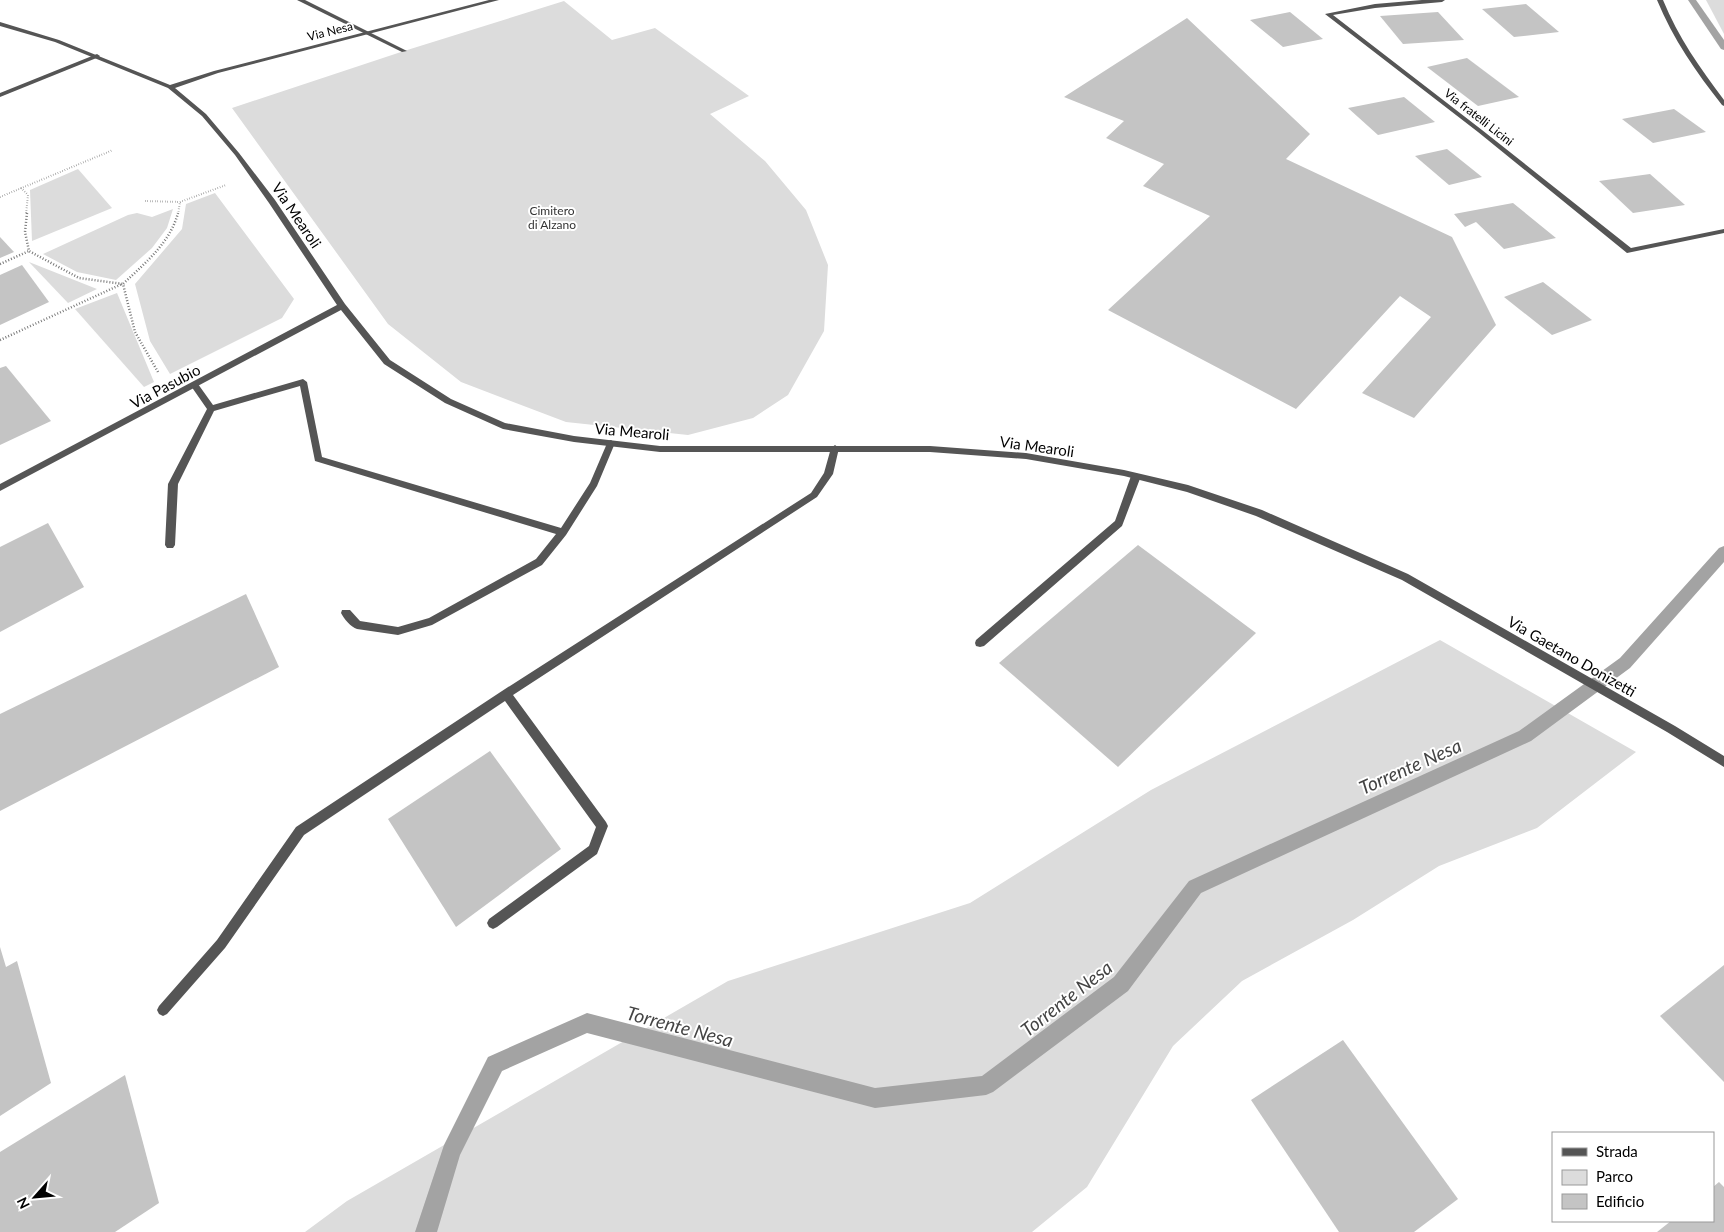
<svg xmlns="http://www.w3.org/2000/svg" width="1724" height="1232" font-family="Lato,sans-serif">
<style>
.green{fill:#dcdcdc}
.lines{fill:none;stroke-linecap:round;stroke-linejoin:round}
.stream{fill:#a3a3a3;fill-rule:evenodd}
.building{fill:#c4c4c4}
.path-far1{stroke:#777;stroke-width:2;stroke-dasharray:0.5 2;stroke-linecap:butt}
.path{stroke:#777;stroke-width:2.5;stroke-dasharray:1 2;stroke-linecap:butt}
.service{fill:#555;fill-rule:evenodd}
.pedestrian{fill:#555;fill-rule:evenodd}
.minor{fill:#555;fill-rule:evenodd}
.labels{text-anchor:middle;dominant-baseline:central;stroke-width:4;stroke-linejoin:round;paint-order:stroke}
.far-street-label{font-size:12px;fill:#000;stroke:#fff}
.far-park-label{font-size:12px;fill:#333;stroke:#fff}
.street-label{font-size:15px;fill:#000;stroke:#fff}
.near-water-label{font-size:19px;font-style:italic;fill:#444;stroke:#fff}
</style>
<rect width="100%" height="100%" fill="#fff"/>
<!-- green -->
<g class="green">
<polygon points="1706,0 1724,0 1724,34"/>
<polygon points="564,1 612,40 655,28 749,96 710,114 765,161 806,210 828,265 824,331 788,395 753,418 688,435 566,422 461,382 388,324 232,108 404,51"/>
<polygon points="78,169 112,208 32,241 30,190"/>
<polygon points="215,193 294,299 282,318 170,374 150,341 135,284 182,229 186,204"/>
<polygon points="173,209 167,228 152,248 116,280 77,272 43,254 128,215 137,213 152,217"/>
<polygon points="29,262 97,289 68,303"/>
<polygon points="117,293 154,382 144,387 75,309"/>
<polygon points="1440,640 1636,752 1537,828 1439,866 1353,920 1242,981 1173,1046 1087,1187 1032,1232 305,1232 347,1201 728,981 970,903 1151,790"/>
</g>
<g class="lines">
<!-- stream -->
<g class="stream">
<polygon points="1688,0 1696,0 1724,40 1724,50 1721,49"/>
<polygon points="1724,546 1724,562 1630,668 1531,741 1201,893 1128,991 993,1092 986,1095 875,1108 587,1033 502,1071 460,1155 437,1232 415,1232 444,1145 488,1057 587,1013 875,1088 982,1076 1114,977 1189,881 1519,731 1620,658 1719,548"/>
</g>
</g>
<!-- building -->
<g class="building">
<polygon points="1526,4 1559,32 1514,37 1482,9"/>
<polygon points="1290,12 1323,39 1283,47 1250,20"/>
<polygon points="1438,12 1464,40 1403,44 1380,16"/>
<polygon points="1187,18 1310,134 1286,159 1452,237 1496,325 1414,418 1362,393 1431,317 1400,296 1296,409 1108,310 1210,216 1143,186 1164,164 1106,138 1124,121 1064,97"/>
<polygon points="1467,58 1519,97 1478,106 1427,67"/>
<polygon points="1404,97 1435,122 1378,135 1348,108"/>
<polygon points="1674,109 1706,132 1653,143 1622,119"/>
<polygon points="1447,149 1482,177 1449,185 1415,156"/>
<polygon points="1650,174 1685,205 1633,213 1599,181"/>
<polygon points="1513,203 1556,238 1504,249 1476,222 1465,227 1454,214"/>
<polygon points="0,237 14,252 0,258"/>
<polygon points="22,265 49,302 0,325 0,275"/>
<polygon points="1543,282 1592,320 1552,335 1504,297"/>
<polygon points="6,366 51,421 0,445 0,368"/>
<polygon points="48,523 84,587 0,632 0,547"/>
<polygon points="1138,545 1256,633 1118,767 999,663"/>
<polygon points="246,594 279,667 0,811 0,714"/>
<polygon points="490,751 561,849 456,927 388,819"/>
<polygon points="0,947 6,967 17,961 51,1083 0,1116"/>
<polygon points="1724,965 1724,1082 1660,1016"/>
<polygon points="1343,1040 1458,1199 1414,1232 1339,1232 1251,1100"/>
<polygon points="125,1075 159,1203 115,1232 0,1232 0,1152"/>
<polygon points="1719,1182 1724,1187 1724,1232 1657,1232 1671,1221 1713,1221 1713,1187"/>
</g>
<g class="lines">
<!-- path-far1 -->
<g class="path-far1">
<polyline points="21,188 28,195 26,214"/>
<polyline points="0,197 113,150"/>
<polyline points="145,201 180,202 226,185"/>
<polyline points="178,214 180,202"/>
</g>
<!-- path -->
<g class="path">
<polyline points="27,213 25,232 29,251 79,278 123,284"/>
<polyline points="0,264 29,251"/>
<polyline points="0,340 122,284"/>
<path d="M158 372 135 332 123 284C145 263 170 243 178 213"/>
</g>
<!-- service -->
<g class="service">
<polygon points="97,54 100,56 99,57 0,97 0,93"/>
<path d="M303 379 307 382 322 457 561 528 590 483 608 441 611 440 615 443 597 486 566 535 542 565 432 625 398 635 357 629C351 627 344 619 341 613L342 610H350L360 621 398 627 429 618 536 559 556 534 315 461 300 386 214 411 178 484 175 545 173 548H167L165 545 168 484 207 409 191 386 192 384H198L213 405Z"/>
<polygon points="835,445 839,448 833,474 817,497 513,695 606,822 608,826 597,854 497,927 493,929 489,927 487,923 489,919 589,846 596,827 505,701 304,835 225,948 167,1014 163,1016 159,1014 157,1010 159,1006 217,940 296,827 502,691 811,493 824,473 831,448"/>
<polygon points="1136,473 1141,476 1122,526 984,646 980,647 976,646 975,643 976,640 1115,521 1131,476"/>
</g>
<!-- pedestrian -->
<polygon class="pedestrian" points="297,0 305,0 407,51 402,52"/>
<!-- minor -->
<g class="minor">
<polygon points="489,0 499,0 218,73 175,88 206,114 239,153 275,200 345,304 390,360 451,399 505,423 574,436 660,446 930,446 1026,453 1124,470 1188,485 1262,510 1408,574 1675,726 1724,756 1724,767 1667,732 1402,580 1256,516 1187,492 1124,476 1026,459 930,452 660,452 574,442 503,429 445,403 384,364 341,310 0,491 0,484 337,305 269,203 235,155 202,116 168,88 55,42 0,26 0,22 59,40 170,85 214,71"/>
<polygon points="1422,0 1445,0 1442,2 1375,8 1333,15 1482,130 1631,248 1724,229 1724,233 1627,253 1478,132 1325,14 1375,4"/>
<path d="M1657 0H1663C1678 37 1700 68 1724 100V106L1722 105C1696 72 1673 39 1657 0Z"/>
</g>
</g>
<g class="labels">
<!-- far-street labels -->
<g class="far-street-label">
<text transform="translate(330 31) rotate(-14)">Via Nesa</text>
<text transform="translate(1479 117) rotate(38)">Via fratelli Licini</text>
</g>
<!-- far-park labels -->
<g class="far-park-label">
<text x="552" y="210">Cimitero<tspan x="552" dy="14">di Alzano</tspan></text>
</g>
<!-- street labels -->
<g class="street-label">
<text transform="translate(297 215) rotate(56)">Via Mearoli</text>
<text transform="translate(165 386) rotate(-28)">Via Pasubio</text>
<text transform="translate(632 431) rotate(5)">Via Mearoli</text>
<text transform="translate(1037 446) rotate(8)">Via Mearoli</text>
<text transform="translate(1572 656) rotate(30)">Via Gaetano Donizetti</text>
</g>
<!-- near-water labels -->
<g class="near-water-label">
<text transform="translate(1410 766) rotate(-24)">Torrente Nesa</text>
<text transform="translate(1066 998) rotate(-38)">Torrente Nesa</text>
<text transform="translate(680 1026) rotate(15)">Torrente Nesa</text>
</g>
</g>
<!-- legend -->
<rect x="1552" y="1132" width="162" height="90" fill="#ffffff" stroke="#999999"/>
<rect x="1562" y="1148" width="25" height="8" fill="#555555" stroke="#999999"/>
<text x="1596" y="1157" font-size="15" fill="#000000">Strada</text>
<rect x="1562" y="1170" width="25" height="15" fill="#dcdcdc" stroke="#999999"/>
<text x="1596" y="1182" font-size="15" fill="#000000">Parco</text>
<rect x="1562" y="1194" width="25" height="15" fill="#c4c4c4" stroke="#999999"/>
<text x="1596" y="1207" font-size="15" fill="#000000">Edificio</text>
<!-- north arrow -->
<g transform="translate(35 1197) rotate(243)" stroke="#ffffff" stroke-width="4" paint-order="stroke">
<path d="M0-4L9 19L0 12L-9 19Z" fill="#000000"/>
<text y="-8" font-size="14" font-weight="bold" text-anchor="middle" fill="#000000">N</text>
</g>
</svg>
